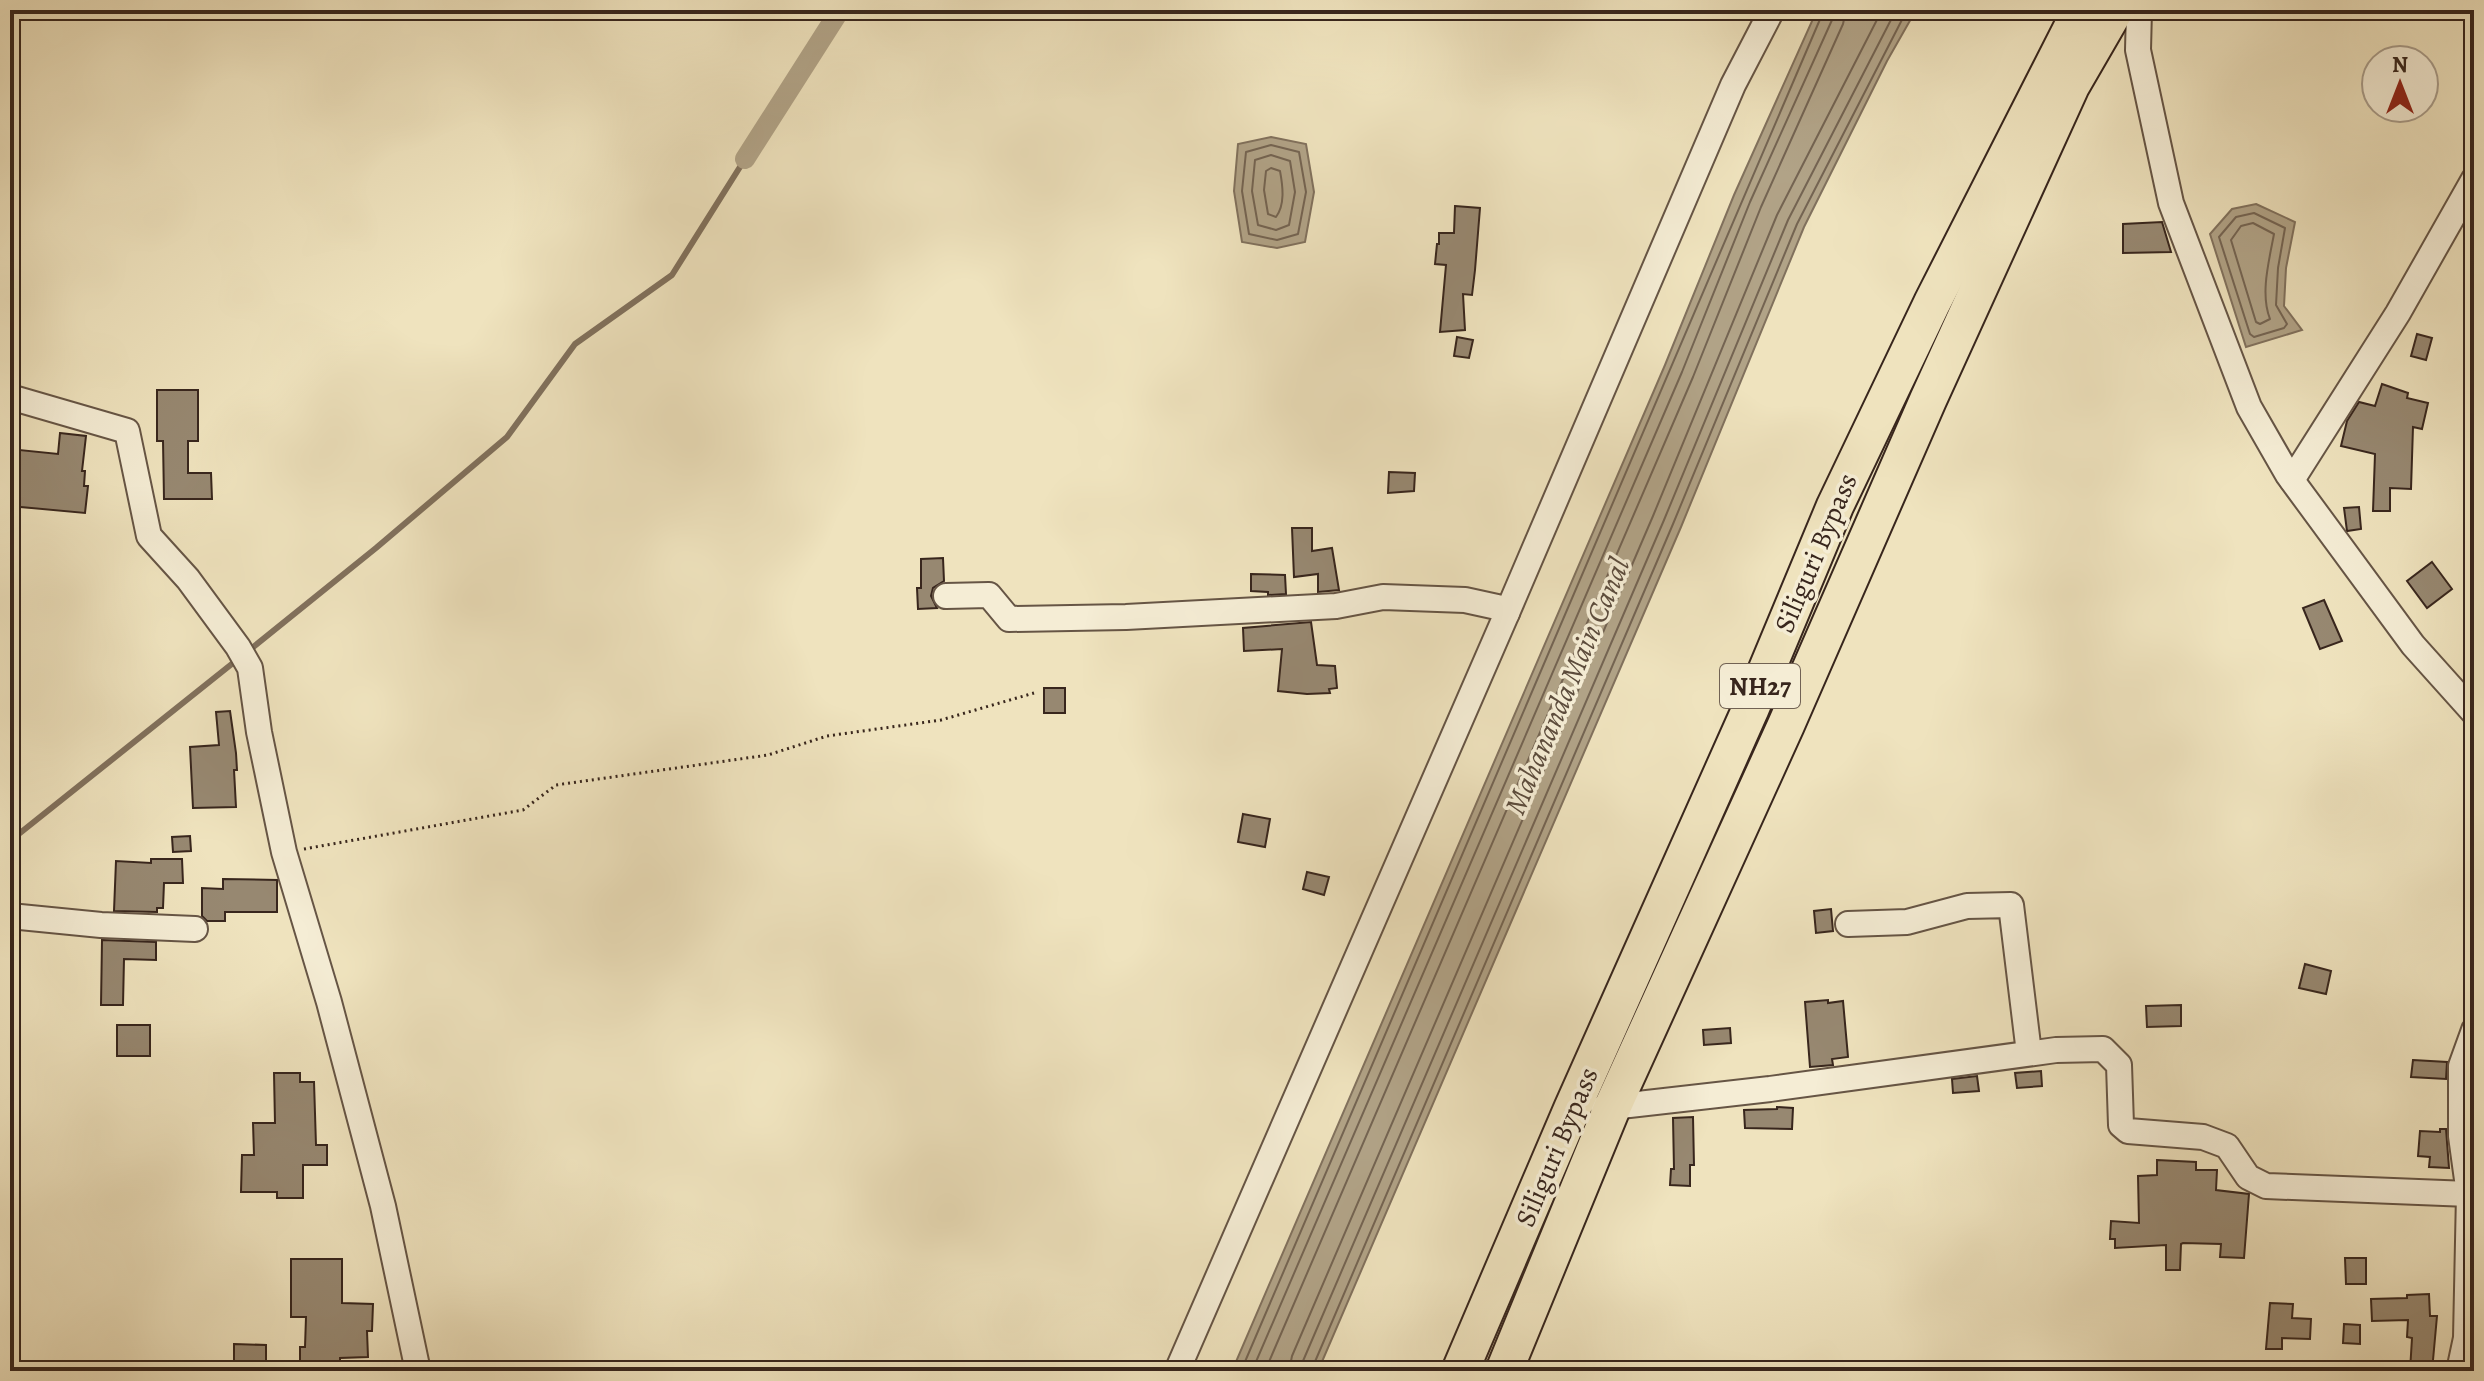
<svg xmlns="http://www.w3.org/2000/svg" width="2484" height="1381" font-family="Alegreya,serif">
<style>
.water{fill:#b1a387;stroke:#81715d;stroke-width:2}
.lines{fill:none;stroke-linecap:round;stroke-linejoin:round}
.shore{stroke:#746452;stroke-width:2}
.stream{stroke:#81715d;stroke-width:6}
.canal{stroke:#b1a387;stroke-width:20}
.building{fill:#978871;stroke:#38261d;stroke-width:2}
.minor-casing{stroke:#665545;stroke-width:28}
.highway-casing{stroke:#38261d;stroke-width:40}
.path{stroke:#38261d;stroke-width:3;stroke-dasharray:2 4;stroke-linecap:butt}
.minor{stroke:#f5edd5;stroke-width:24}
.highway{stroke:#efe3be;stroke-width:36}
.labels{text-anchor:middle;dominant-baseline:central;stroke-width:7;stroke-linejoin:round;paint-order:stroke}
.shield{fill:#f5edd5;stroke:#716254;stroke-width:2}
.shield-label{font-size:26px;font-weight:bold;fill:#38261d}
.street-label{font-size:28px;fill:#38261d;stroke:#f5edd5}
.water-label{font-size:30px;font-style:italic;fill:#5c4c3d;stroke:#f5edd5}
</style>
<rect width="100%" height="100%" fill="#efe3be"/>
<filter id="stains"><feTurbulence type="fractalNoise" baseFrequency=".0025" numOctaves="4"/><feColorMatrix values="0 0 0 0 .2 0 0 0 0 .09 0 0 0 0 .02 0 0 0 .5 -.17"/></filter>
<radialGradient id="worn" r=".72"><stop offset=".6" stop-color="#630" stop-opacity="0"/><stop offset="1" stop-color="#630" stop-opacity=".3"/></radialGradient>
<!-- water -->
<g class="water">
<polygon points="1817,10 1916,10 1887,61 1804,227 1681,527 1318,1371 1232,1371 1665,365 1734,195"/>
<polygon points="1271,137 1306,144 1314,192 1305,242 1277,248 1242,242 1234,191 1238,144"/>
<polygon points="2256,204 2295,222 2286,268 2284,306 2302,330 2246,347 2210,234 2232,209"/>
</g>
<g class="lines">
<!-- shore -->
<g class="shore">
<polygon points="1271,145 1299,152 1306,192 1298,234 1277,240 1249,234 1242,191 1246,152"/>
<polygon points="1271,155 1290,161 1295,192 1289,225 1276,230 1258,225 1252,191 1255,160"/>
<path d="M1271 168 1280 171C1283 187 1285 205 1276 217L1268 214 1264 190 1266 171Z"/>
<polygon points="2254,213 2285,228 2278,268 2276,305 2287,324 2284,328 2254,337 2250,334 2219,237 2236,217"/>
<path d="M2253 223 2274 234C2269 261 2260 294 2270 319L2260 324 2256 322 2231 240 2241 226Z"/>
<polyline points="1241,1371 1824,10"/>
<polyline points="1252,1371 1682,372 1750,202 1832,20 1834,10"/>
<polyline points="1265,1371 1693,377 1761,207 1843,24 1846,10"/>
<polyline points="1289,1371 1292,1356 1653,516 1777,215 1882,10"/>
<polyline points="1301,1371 1303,1361 1664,520 1788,220 1896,10"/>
<polyline points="1311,1371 1673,524 1797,224 1907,10"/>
</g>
<!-- stream -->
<g class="stream">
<polyline points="247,652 376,548 507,437 575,344 672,275 745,159"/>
<polyline points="10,841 238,659"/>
</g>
<!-- canal -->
<polyline class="canal" points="745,159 840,10"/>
</g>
<!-- building -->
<g class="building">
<polygon points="1455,206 1480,208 1475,270 1472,295 1463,294 1465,330 1440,332 1446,265 1435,264 1437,244 1439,244 1439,233 1454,233"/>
<polygon points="2162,222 2171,252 2123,253 2123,224"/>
<polygon points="2417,334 2432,338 2426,360 2411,356"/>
<polygon points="1457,337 1473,340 1469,358 1454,356"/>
<polygon points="2382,384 2408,393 2407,398 2428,403 2422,429 2413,427 2411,489 2390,488 2390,511 2373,511 2375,454 2341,446 2347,421 2359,402 2375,406"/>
<polygon points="157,390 198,390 198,441 188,441 188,473 211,473 212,499 164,499 163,441 157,441"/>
<polygon points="60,433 86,436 82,471 85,471 84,486 88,486 85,513 10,506 10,449 58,454"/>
<polygon points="1389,472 1415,473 1414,491 1388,493"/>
<polygon points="2359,507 2361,529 2347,531 2344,508"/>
<polygon points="1292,528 1312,528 1312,551 1332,548 1339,590 1318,592 1318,574 1294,577"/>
<polygon points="943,558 944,581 933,588 931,596 937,608 918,609 917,588 921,588 921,559"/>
<polygon points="2432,562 2452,589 2427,608 2407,581"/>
<polygon points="1251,574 1285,575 1286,594 1268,595 1268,592 1251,591"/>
<polygon points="2324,600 2342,641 2320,649 2303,608"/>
<polygon points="1311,622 1317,665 1335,666 1337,688 1329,689 1330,693 1307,694 1278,691 1282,649 1244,651 1243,628"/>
<rect x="1044" y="688" width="21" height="25"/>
<polygon points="230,711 236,753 237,770 234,770 236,807 193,808 190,747 219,745 216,712"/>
<polygon points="1243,814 1270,819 1265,847 1238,842"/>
<polygon points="190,836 191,851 173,852 172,837"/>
<polygon points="151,859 182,859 183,883 164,883 163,908 157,908 157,912 114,911 116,861 151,863"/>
<polygon points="1307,872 1329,877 1324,895 1303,889"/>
<polygon points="223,879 277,880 277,912 225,912 225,921 207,921 202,916 202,888 223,889"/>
<polygon points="1831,909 1833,931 1816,933 1814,911"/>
<polygon points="102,940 156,942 156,960 124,959 123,1005 101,1005"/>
<polygon points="2305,964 2331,971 2326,994 2299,988"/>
<polygon points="1828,1000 1828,1003 1843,1001 1848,1057 1832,1059 1833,1065 1810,1067 1805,1002"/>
<polygon points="2181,1005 2181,1026 2147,1027 2146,1006"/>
<rect x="117" y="1025" width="33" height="31"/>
<polygon points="1730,1028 1731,1043 1704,1045 1703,1030"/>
<polygon points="2413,1060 2447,1062 2446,1079 2411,1077"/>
<polygon points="2041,1071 2042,1086 2017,1088 2015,1073"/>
<polygon points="274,1073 300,1073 300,1082 314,1082 316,1145 327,1145 327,1165 303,1165 303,1198 277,1198 277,1192 241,1192 242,1155 254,1155 253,1123 275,1123"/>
<polygon points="1977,1076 1979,1091 1953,1093 1952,1079"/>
<polygon points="1777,1107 1793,1108 1792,1129 1745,1128 1744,1110 1777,1109"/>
<polygon points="1693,1117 1694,1165 1690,1165 1690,1186 1670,1185 1671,1169 1674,1169 1673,1118"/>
<polygon points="2440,1129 2446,1129 2449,1168 2429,1167 2430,1157 2418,1156 2420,1131 2440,1132"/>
<polygon points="2157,1160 2196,1162 2196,1170 2217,1170 2216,1190 2249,1194 2244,1258 2220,1257 2221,1244 2183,1243 2181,1244 2180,1270 2166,1270 2166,1245 2115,1248 2115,1239 2110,1239 2111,1221 2139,1223 2138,1176 2157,1175"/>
<polygon points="2345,1258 2366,1258 2366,1284 2346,1284"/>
<polygon points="291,1259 342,1259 342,1303 373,1304 372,1331 367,1331 368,1357 340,1358 340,1371 300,1368 300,1347 305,1347 306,1317 291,1317"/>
<polygon points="2429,1294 2430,1316 2437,1316 2432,1371 2410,1371 2412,1338 2407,1337 2408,1320 2372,1321 2371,1299 2407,1298 2407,1295"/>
<polygon points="2270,1303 2293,1304 2292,1318 2311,1319 2310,1339 2282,1338 2282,1349 2266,1349"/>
<polygon points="2344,1324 2360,1325 2360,1344 2343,1343"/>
<polygon points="234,1344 266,1345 266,1363 234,1362"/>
</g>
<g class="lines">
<defs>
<g id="minor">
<polyline points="2139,10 2138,50 2171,203 2249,407 2288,475 2413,645 2474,713"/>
<polyline points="10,397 127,431 149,536 188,579 238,647 250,668 259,732 284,852 329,1002 383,1206 418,1371"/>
<polyline points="2292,480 2398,313 2474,179"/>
<polyline points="946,596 989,595 1009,619 1126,617 1336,606 1383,597 1465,600 1497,607 1507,613"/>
<polyline points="10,916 101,925 195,929"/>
<polyline points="1848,924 1907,922 1967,906 2011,905 2029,1053"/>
<polyline points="1603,1108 1770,1089 2056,1050 2103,1049 2119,1065 2121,1125 2128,1131 2203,1137 2227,1146 2248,1177 2266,1186 2469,1194"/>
<polyline points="1177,1371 1507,613 1733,85 1772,10"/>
<polyline points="2459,1371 2466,1338 2469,1194 2461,1136 2461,1066 2474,1030"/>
</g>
<g id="highway">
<polyline points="1460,1371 1572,1109 1750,710 1835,506 1932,303 2081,10"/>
<polyline points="1504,1371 1612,1108 1786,725 1928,400 2071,86 2115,10"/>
</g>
</defs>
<!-- minor casing -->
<use href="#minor" class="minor-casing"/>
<!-- highway casing -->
<use href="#highway" class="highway-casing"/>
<!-- path -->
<polyline class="path" points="304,849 523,810 556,785 768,755 827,736 941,720 1034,693"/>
<!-- minor -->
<use href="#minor" class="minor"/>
<!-- highway -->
<use href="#highway" class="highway"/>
</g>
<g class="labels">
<!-- shield labels -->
<rect class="shield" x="1720" y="664" width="80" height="44" rx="6"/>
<g class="shield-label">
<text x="1760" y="686">NH27</text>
</g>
<!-- street labels -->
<g class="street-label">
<text transform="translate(1816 553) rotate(-67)">Siliguri Bypass</text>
<text transform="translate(1557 1147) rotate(-67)">Siliguri Bypass</text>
</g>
<!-- water labels -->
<g class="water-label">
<text transform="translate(1567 686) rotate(-67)">Mahananda Main Canal</text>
</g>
</g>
<!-- margin -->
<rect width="2484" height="1381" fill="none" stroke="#efe3be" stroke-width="40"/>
<rect x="12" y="12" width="2460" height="1357" fill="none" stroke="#38261d" stroke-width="4"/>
<rect x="20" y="20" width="2444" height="1341" fill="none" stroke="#38261d" stroke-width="2"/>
<!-- north arrow -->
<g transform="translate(2400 84)"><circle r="38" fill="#f5edd5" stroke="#a99d8b" stroke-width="2"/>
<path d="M0-6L14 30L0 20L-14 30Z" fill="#8f2418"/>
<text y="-12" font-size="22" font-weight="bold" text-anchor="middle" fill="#38261d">N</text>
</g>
<rect width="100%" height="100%" filter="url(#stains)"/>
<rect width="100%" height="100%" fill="url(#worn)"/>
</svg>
